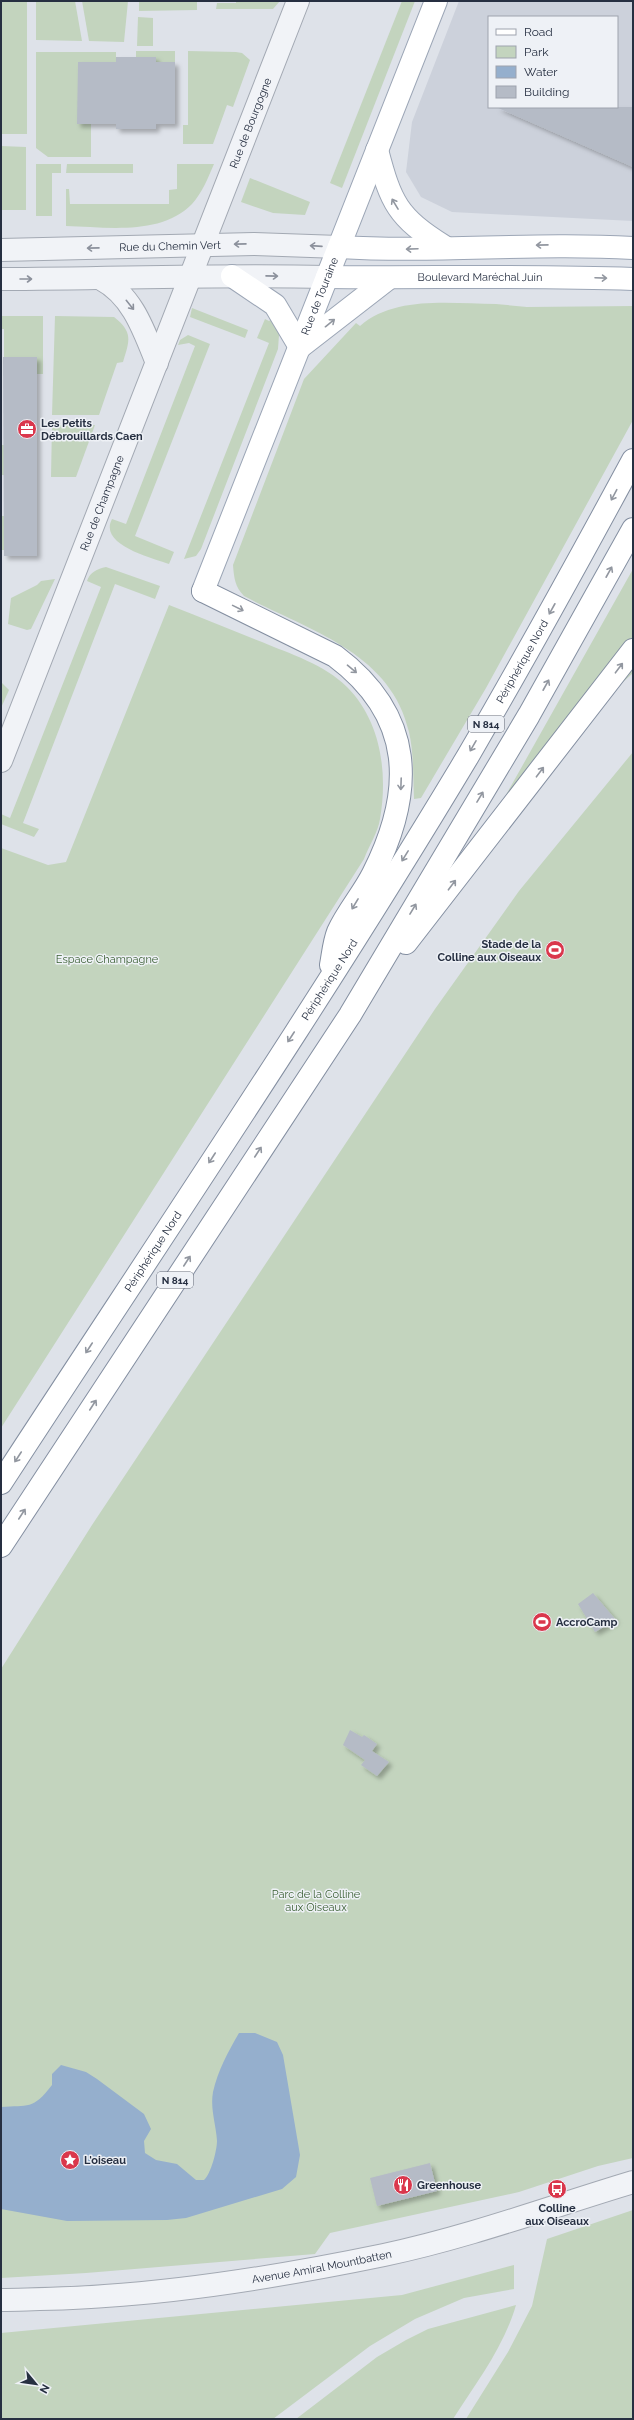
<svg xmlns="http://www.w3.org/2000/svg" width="634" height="2420" font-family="Raleway,sans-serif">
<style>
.built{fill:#ccd1db;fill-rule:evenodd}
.green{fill:#c3d4be}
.water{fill:#95afcd}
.building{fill:#b5bbc6;filter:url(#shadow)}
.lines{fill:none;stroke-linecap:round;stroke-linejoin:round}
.minor-casing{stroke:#a3a9b3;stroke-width:24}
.major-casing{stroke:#9ca6b6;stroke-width:24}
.highway-casing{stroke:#848fa1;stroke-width:24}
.minor{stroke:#f1f3f7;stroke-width:22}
.major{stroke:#fff;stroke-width:22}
.highway{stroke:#fff;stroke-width:22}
.oneway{stroke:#9297a0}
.oneway2{stroke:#8c919c}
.labels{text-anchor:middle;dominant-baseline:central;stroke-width:3;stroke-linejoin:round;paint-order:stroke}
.shield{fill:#eef1f6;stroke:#626977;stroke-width:1}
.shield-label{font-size:10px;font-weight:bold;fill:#262f41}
.street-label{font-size:11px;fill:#262f41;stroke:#eef1f6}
.poi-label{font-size:11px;font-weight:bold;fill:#262f41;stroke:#eef1f6;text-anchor:start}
.park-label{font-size:11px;fill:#395e32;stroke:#eef1f6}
</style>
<defs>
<filter id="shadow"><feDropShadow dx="3.5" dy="3.5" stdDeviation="2" flood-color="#0004"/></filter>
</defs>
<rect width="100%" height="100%" fill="#dee2e9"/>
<!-- built -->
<path class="built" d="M459 1H633V221L452 212 421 197 406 172 412 122ZM489 17H617V107H489Z"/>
<!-- green -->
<g class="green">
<rect x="1" y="1" width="26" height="133"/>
<polygon points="36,1 75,1 82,41 36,40"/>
<polygon points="82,1 128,1 124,42 89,41"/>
<polygon points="139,1 197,1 197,10 139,11"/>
<polygon points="236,1 280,1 273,9 216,9 217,3 236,3"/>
<polygon points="402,1 415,1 342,188 330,183"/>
<polygon points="138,17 153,18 153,46 137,46"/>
<polygon points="136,51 175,51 175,62 156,62 136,57"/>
<polygon points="188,51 236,52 242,53 250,60 233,107 227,105 213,144 183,144 183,125 188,125"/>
<polygon points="36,52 116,52 116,62 91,124 91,157 48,157 36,148"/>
<polygon points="1,146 26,147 26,210 1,210"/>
<polygon points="36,164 61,164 61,173 52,173 52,216 36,216"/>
<polygon points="67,164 133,164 133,173 66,173"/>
<path d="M177 164H214C208 178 202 193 192 204 161 236 106 227 66 226V189H69L70 204H169V190L177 189Z"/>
<polygon points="250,178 310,202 305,215 273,213 241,202"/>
<path d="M496 304 527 307 633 306V420L486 688 421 798 414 799C413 776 414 754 409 732 391 652 308 630 244 596 235 587 234 578 233 565L304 379 356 323 360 326C395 295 453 304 496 304Z"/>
<polygon points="192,308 248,330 245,338 190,317"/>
<polygon points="1,316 43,316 43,374 37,374 37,357 4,357 4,329 1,329"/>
<path d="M55 316 114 317C133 332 130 340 123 362L117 363 99 415H52Z"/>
<polygon points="275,316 280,321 278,349 201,549 196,556 184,559 269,343 257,338 265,319 269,321"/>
<path d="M188 335 210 344 135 536 174 552 169 564C153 558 98 545 112 519L126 524 195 346 189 343 178 345 180 340Z"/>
<polygon points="52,425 95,425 76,477 51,477"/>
<rect x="1" y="445" width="3" height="30"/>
<rect x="1" y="516" width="3" height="34"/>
<path d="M106 567 160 586 155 599 115 584 23 823 39 829 34 837 1 824V814L10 818 101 587 87 581C90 572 97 569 106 567Z"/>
<polygon points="633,569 633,673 560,739 502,802"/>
<polygon points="55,579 31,629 27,630 8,624 11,598 37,585 41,581"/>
<path d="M169 605C200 617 231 630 262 642 290 654 324 664 347 687 381 721 388 773 380 819 378 832 369 846 364 859L1 1428V848L48 865 66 862Z"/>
<polygon points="1,682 9,690 1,708"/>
<polygon points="633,752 633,2158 598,2166 519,2192 330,2233 315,2254 86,2273 1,2278 1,1669 92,1525 435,1009 519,891"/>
<polygon points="633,2210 633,2419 466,2419 508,2352 532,2306 547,2239"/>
<polygon points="514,2265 514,2289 464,2298 415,2319 370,2346 273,2419 1,2419 1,2333 402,2295"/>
<path d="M516 2305C504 2347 476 2383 453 2419H296L377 2357 406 2340 428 2329Z"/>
</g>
<!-- water -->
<path class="water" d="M239 2033H255L277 2042 283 2055 300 2155 296 2177 282 2189 186 2218 167 2220 67 2221 1 2209V2107C28 2105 33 2110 52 2085V2074L61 2065 86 2072 97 2079 144 2114 151 2129 144 2141 145 2153 156 2160 177 2164 196 2180H204C211 2174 217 2150 217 2141 216 2124 210 2109 213 2092 218 2070 228 2052 239 2033Z"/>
<!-- building -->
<g class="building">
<polygon points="116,57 156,57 156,62 175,62 175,124 156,124 156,129 116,129 116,124 77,124 78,62 116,62"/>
<polygon points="496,107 633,107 633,167"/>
<polygon points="3,357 37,357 37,556 4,556"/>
<polygon points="593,1593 616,1620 595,1632 578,1604"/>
<polygon points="350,1730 362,1737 364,1735 377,1744 372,1751 389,1762 377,1776 361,1765 365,1760 343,1745"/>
<polygon points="430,2163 437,2191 377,2206 370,2178"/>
</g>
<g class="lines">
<defs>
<g id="minor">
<path id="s1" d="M1 250 254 244 339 247"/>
<path d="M1 279C110 279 218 274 327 277"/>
<path d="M101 279C133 296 144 331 157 363"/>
<path id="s2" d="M1 761 298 1"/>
<path id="s3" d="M1 2300C36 2299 70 2299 105 2296 198 2290 292 2274 384 2255 469 2237 550 2207 633 2182"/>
</g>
<g id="major">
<path d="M377 150C391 203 397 217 445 247"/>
<path d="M339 247C437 253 535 242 633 248"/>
<polyline points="232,276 275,305 300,347"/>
<path id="s4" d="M327 277C429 278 531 275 633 279"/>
<polyline points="300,347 389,278"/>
<path id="s5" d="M203 591 436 1"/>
</g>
<g id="highway">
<path d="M203 591 335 656C415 716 415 791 373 874 363 894 347 912 338 932 334 942 333 954 331 965"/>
<polyline points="406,943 633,650"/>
<path id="s6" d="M1 1483C158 1242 320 1003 468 756 525 658 579 560 633 460"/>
<polyline points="1,1546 350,1015 529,715 633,529"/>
</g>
</defs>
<!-- minor casing -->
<use href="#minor" class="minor-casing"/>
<!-- major casing -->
<use href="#major" class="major-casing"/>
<!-- highway casing -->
<use href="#highway" class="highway-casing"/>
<!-- minor -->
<use href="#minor" class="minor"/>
<!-- major -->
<use href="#major" class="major"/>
<!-- highway -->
<use href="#highway" class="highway"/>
</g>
<!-- one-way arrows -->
<defs><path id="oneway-shaft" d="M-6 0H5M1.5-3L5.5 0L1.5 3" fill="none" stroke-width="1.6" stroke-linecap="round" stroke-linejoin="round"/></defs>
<g class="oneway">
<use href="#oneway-shaft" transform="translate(395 204) rotate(-121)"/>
<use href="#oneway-shaft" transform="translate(542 245) rotate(179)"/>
<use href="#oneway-shaft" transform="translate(412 249) rotate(178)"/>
<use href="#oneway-shaft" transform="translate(601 278) rotate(2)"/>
<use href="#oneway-shaft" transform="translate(330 323) rotate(-39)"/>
<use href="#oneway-shaft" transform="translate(614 495) rotate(118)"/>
<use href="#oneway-shaft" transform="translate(609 572) rotate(-61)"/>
<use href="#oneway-shaft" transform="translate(238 608) rotate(26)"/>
<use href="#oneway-shaft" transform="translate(552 609) rotate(119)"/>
<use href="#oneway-shaft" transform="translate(619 668) rotate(-53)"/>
<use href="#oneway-shaft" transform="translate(352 669) rotate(40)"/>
<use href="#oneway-shaft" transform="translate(546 685) rotate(-61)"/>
<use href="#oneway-shaft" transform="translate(473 746) rotate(120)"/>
<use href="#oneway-shaft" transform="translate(540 772) rotate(-53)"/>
<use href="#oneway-shaft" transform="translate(401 784) rotate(92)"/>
<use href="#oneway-shaft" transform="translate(480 797) rotate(-59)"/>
<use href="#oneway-shaft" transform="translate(405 856) rotate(122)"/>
<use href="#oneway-shaft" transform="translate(452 885) rotate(-53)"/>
<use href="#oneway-shaft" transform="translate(355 904) rotate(121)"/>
<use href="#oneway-shaft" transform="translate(413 909) rotate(-59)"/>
<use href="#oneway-shaft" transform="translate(291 1037) rotate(123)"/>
<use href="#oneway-shaft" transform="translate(258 1152) rotate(-57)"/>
<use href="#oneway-shaft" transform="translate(212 1158) rotate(123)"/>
<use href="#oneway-shaft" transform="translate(187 1261) rotate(-57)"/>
<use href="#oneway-shaft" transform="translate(89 1348) rotate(123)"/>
<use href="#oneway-shaft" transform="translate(93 1405) rotate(-57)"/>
<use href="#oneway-shaft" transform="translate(18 1457) rotate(123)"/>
<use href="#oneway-shaft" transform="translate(22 1514) rotate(-57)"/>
</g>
<g class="oneway2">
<use href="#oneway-shaft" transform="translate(240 244) rotate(179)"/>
<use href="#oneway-shaft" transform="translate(316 246) rotate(-176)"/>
<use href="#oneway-shaft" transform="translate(93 248) rotate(179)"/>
<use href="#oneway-shaft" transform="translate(272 276) rotate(1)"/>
<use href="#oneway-shaft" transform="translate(26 279)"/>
<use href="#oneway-shaft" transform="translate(130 305) rotate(51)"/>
</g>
<!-- icons -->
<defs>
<symbol id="office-disc" viewBox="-11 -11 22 22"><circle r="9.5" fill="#da374c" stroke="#eef1f6"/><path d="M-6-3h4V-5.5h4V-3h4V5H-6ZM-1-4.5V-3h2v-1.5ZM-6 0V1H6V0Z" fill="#fff"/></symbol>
<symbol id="stadium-disc" viewBox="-11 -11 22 22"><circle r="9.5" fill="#da374c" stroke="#eef1f6"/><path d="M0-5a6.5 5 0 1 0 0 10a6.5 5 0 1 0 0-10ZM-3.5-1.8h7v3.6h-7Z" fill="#fff"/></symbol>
<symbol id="sight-disc" viewBox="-11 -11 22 22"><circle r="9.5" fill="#da374c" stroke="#eef1f6"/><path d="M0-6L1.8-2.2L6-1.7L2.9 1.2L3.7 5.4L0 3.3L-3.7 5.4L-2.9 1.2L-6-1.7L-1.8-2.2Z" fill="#fff"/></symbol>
<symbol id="restaurant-disc" viewBox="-11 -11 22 22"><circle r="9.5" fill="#da374c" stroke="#eef1f6"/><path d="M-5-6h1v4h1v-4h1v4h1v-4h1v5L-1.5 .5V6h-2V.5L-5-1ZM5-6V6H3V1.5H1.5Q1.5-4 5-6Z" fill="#fff"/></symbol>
<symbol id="bus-disc" viewBox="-11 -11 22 22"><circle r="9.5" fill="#da374c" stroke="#eef1f6"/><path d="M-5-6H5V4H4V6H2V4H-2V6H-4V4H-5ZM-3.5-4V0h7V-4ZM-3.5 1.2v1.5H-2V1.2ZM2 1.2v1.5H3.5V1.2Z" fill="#fff"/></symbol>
</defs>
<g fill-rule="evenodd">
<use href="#office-disc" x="16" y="418" width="22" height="22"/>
<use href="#stadium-disc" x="544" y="939" width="22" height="22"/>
<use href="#stadium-disc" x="531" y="1611" width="22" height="22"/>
<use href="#sight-disc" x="59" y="2149" width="22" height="22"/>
<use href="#restaurant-disc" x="392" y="2174" width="22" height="22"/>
<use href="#bus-disc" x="546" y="2178" width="22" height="22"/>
</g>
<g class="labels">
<!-- shield labels -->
<g class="shield">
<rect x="468" y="716" width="36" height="16" rx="3"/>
<rect x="157" y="1272" width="36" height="16" rx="3"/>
</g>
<g class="shield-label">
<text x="486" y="724">N 814</text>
<text x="175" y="1280">N 814</text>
</g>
<!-- street labels -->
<g class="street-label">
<text stroke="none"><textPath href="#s2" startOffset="685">Rue de Bourgogne</textPath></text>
<text stroke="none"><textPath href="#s1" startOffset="169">Rue du Chemin Vert</textPath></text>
<text stroke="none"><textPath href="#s4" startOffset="153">Boulevard Maréchal Juin</textPath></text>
<text stroke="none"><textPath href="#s5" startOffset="317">Rue de Touraine</textPath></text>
<text stroke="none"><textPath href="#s2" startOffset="277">Rue de Champagne</textPath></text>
<text stroke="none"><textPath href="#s6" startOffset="973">Périphérique Nord</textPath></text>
<text stroke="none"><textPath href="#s6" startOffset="601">Périphérique Nord</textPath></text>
<text stroke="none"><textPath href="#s6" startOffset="277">Périphérique Nord</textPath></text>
<text stroke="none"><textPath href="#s3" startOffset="323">Avenue Amiral Mountbatten</textPath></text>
</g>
<!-- poi labels -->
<g class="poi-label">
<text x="41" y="423">Les Petits<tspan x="41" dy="13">Débrouillards Caen</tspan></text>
<text x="541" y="944" text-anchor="end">Stade de la<tspan x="541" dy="13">Colline aux Oiseaux</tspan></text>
<text x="556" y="1622">AccroCamp</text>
<text x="84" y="2160">L'oiseau</text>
<text x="417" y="2185">Greenhouse</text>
<text x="557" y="2208" text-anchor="middle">Colline<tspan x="557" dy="13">aux Oiseaux</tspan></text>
</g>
<!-- park labels -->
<g class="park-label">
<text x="107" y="959">Espace Champagne</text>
<text x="316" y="1894">Parc de la Colline<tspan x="316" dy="13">aux Oiseaux</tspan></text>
</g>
</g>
<!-- border -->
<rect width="634" height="2420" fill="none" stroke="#262f41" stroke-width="4"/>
<!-- legend -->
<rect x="488" y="16" width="130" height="92" fill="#eef1f6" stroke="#9ea3ae"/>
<rect x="496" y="29" width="20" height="6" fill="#ffffff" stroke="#9ea3ae"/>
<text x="524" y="36" font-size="12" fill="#262f41">Road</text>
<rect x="496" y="46" width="20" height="12" fill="#c3d4be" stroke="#9ea3ae"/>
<text x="524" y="56" font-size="12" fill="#262f41">Park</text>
<rect x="496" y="66" width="20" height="12" fill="#95afcd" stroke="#9ea3ae"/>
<text x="524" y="76" font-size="12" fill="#262f41">Water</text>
<rect x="496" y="86" width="20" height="12" fill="#b5bbc6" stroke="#9ea3ae"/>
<text x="524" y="96" font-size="12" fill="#262f41">Building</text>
<!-- north arrow -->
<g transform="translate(36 2384) rotate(119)" stroke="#eef1f6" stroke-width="3" paint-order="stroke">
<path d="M0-3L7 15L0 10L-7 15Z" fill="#262f41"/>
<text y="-6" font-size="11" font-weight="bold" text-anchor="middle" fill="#262f41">N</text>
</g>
</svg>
